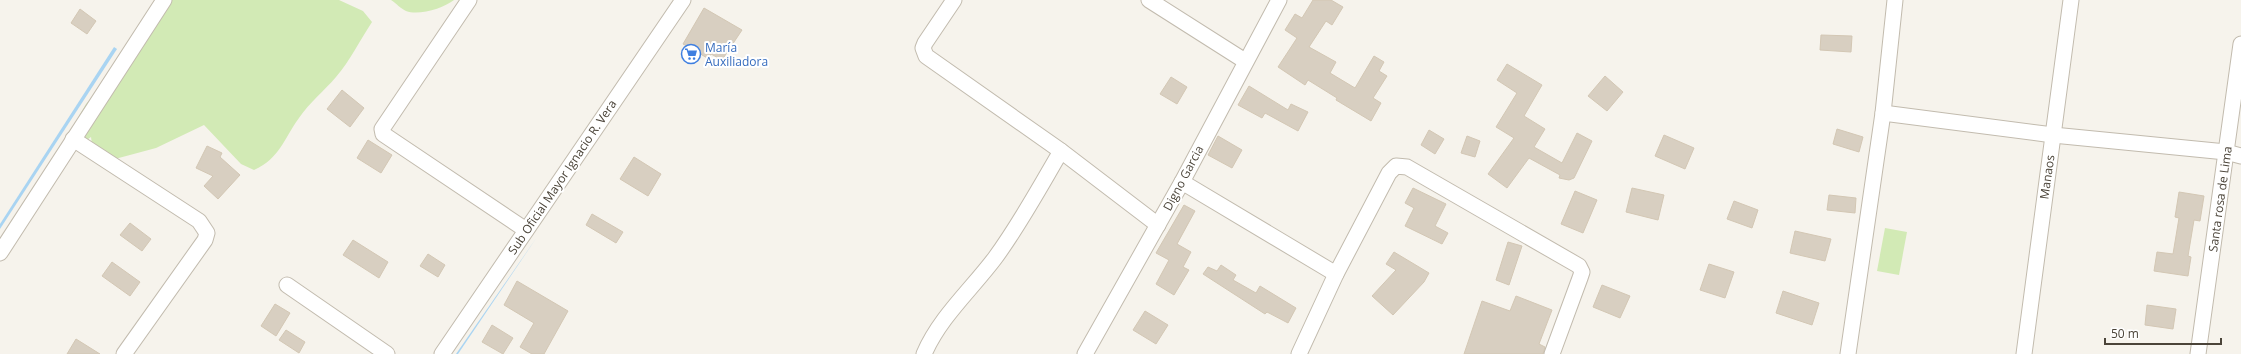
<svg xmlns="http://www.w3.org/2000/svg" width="2241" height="354" font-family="'Open Sans',sans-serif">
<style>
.green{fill:#d2eab5}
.water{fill:#a9d4f2}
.building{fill:#d8cfc1;stroke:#d3c7b4}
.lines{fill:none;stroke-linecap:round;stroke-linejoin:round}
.minor-casing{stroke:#c2bbae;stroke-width:17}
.minor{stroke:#fff;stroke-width:15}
.labels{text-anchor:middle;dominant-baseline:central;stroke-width:4;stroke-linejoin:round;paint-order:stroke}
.shop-label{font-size:12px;fill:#366cbe;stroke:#fff;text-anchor:start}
.street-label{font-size:12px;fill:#4b4439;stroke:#fff}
</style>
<rect width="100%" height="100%" fill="#f6f3ec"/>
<!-- green -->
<g class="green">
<path d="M172 0H339L363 11 372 22C360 40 350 61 336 77 324 91 310 102 299 118 283 140 280 158 254 170L241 164 204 125 156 148 115 159 93 151 91 137 84 142 75 128 79 116 86 104 148 35Z"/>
<path d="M391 0H454C444 8 419 16 406 11 401 9 396 3 391 0Z"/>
<polygon points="1885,228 1907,232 1899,275 1877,271"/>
</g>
<!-- water -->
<g class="water">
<polygon points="114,47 117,49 0,229 0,224"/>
<polygon points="537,237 458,354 456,354"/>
</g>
<!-- building -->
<g class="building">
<polygon points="1313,0 1331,0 1343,7 1332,25 1326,21 1309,47 1336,62 1330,73 1355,88 1374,56 1384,62 1379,71 1387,76 1373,98 1381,103 1371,121 1336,100 1337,98 1308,80 1305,85 1278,67 1297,38 1285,30 1295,14 1302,18"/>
<polygon points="704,8 742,30 722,60 711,54 709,59 683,44"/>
<polygon points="80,9 96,21 87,34 71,23"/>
<polygon points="1821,35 1852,36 1851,52 1820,50"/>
<polygon points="1507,64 1542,85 1524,116 1545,129 1534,147 1562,163 1577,133 1592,141 1574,178 1569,180 1559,178 1560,175 1529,158 1507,188 1488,174 1514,138 1496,127 1517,93 1497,80"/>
<polygon points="1605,76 1623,92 1607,111 1588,96"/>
<polygon points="1171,77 1187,87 1177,104 1160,94"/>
<polygon points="1249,86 1288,110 1291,104 1308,112 1298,131 1265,113 1262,118 1238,105"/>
<polygon points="342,90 364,108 350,127 327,109"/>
<polygon points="1837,129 1863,137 1859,152 1833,144"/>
<polygon points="1429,130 1444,139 1435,154 1421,145"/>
<polygon points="1664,135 1694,148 1685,169 1655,156"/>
<polygon points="1218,136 1242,150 1232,168 1208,155"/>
<polygon points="1467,136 1480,141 1475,157 1461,153"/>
<polygon points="368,140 392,155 381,173 357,158"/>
<polygon points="207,146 222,153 220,157 240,175 218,199 204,186 213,176 196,168"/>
<polygon points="634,157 661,174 648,196 620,179"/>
<polygon points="1413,188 1446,204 1435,226 1448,233 1442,244 1405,226 1414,208 1405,203"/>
<polygon points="1632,188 1664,195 1658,220 1626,212"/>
<polygon points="1575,191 1597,200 1583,233 1561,224"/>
<polygon points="2179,192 2204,196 2200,221 2194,220 2188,256 2191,257 2188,276 2154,271 2157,252 2173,254 2179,218 2175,217"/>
<polygon points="1829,195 1856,198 1855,213 1827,210"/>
<polygon points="1734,201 1758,210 1752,228 1727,219"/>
<polygon points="1184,205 1195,211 1177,244 1191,252 1183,267 1189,270 1174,295 1156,284 1169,260 1156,253"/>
<polygon points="592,214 623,232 616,243 586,225"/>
<polygon points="130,223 151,239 142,251 120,235"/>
<polygon points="1795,231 1831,239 1825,261 1790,253"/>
<polygon points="353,240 388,262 379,278 343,255"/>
<polygon points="1508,242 1522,246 1509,285 1496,280"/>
<polygon points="1394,252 1429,273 1424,282 1393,315 1372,296 1396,270 1386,264"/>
<polygon points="428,254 445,265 438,277 420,266"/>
<polygon points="112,262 140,282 130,296 102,276"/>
<polygon points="1709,264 1734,272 1725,298 1700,290"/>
<polygon points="1221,265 1236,275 1233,280 1256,293 1260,286 1296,308 1288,323 1267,312 1265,314 1203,274 1208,267 1217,271"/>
<polygon points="517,281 568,311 544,354 532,354 520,347 534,323 504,305"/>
<polygon points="1602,285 1630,296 1620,318 1593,307"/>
<polygon points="1783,291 1819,303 1812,325 1776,313"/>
<polygon points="1516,296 1552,310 1539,344 1545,347 1543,354 1464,354 1482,301 1510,311"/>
<polygon points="275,304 290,313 276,336 261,326"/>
<polygon points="2147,305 2176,309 2173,329 2145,325"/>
<polygon points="1145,311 1168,325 1156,344 1133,330"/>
<polygon points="492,325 513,338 503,354 482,342"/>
<polygon points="286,330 305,342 299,353 279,340"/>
<polygon points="76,339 100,354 67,354"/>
</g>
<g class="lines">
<defs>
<g id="minor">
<polyline points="469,0 382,129 383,134 526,230"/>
<polyline points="954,0 925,43 923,48 926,56 1061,151 1158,225"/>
<polyline points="1149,0 1245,61"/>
<polyline points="1883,113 2053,135 2226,152 2241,156"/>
<polyline points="73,139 199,221 207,233 205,240 124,354"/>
<polyline points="1182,182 1336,274"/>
<polyline points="0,253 164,0"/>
<polyline points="287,285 387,354"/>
<polyline points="442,354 683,0"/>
<path d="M924 354C940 317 971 290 995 258 1020 224 1040 187 1061 151"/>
<polyline points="1085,354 1182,182 1279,0"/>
<polyline points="1299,354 1336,274 1389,173 1396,166 1407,167 1579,266 1582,272 1580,278 1552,354"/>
<polyline points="1848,354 1883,113 1895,0"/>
<polyline points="2024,354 2071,0"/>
<polyline points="2198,354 2241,44"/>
</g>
</defs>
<!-- minor casing -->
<use href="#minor" class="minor-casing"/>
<!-- minor -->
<use href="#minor" class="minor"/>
</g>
<!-- icons -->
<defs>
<symbol id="supermarket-ring" viewBox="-11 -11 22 22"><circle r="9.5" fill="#fff" stroke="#3f7fe0" stroke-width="1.5"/><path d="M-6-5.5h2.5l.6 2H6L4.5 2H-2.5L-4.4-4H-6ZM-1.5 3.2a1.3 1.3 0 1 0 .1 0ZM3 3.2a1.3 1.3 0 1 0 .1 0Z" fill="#3f7fe0"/></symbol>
</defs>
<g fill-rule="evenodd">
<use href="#supermarket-ring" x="680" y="43" width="22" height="22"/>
</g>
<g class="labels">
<!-- shop labels -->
<g class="shop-label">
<text x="705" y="47">María<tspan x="705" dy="14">Auxiliadora</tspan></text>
</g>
<!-- street labels -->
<g class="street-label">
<text transform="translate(562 177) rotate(-56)">Sub Oficial Mayor Ignacio R. Vera</text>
<text transform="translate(2047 177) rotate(-82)">Manaos</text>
<text transform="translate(1183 178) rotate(-62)">Digno Garcia</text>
<text transform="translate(2220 199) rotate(-82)">Santa rosa de Lima</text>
</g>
</g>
<!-- scale -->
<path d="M2105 338v6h116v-6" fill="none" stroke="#4b4439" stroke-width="2"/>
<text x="2111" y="338" font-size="12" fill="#4b4439" stroke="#ffffff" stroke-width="3" paint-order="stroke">50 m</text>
</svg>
